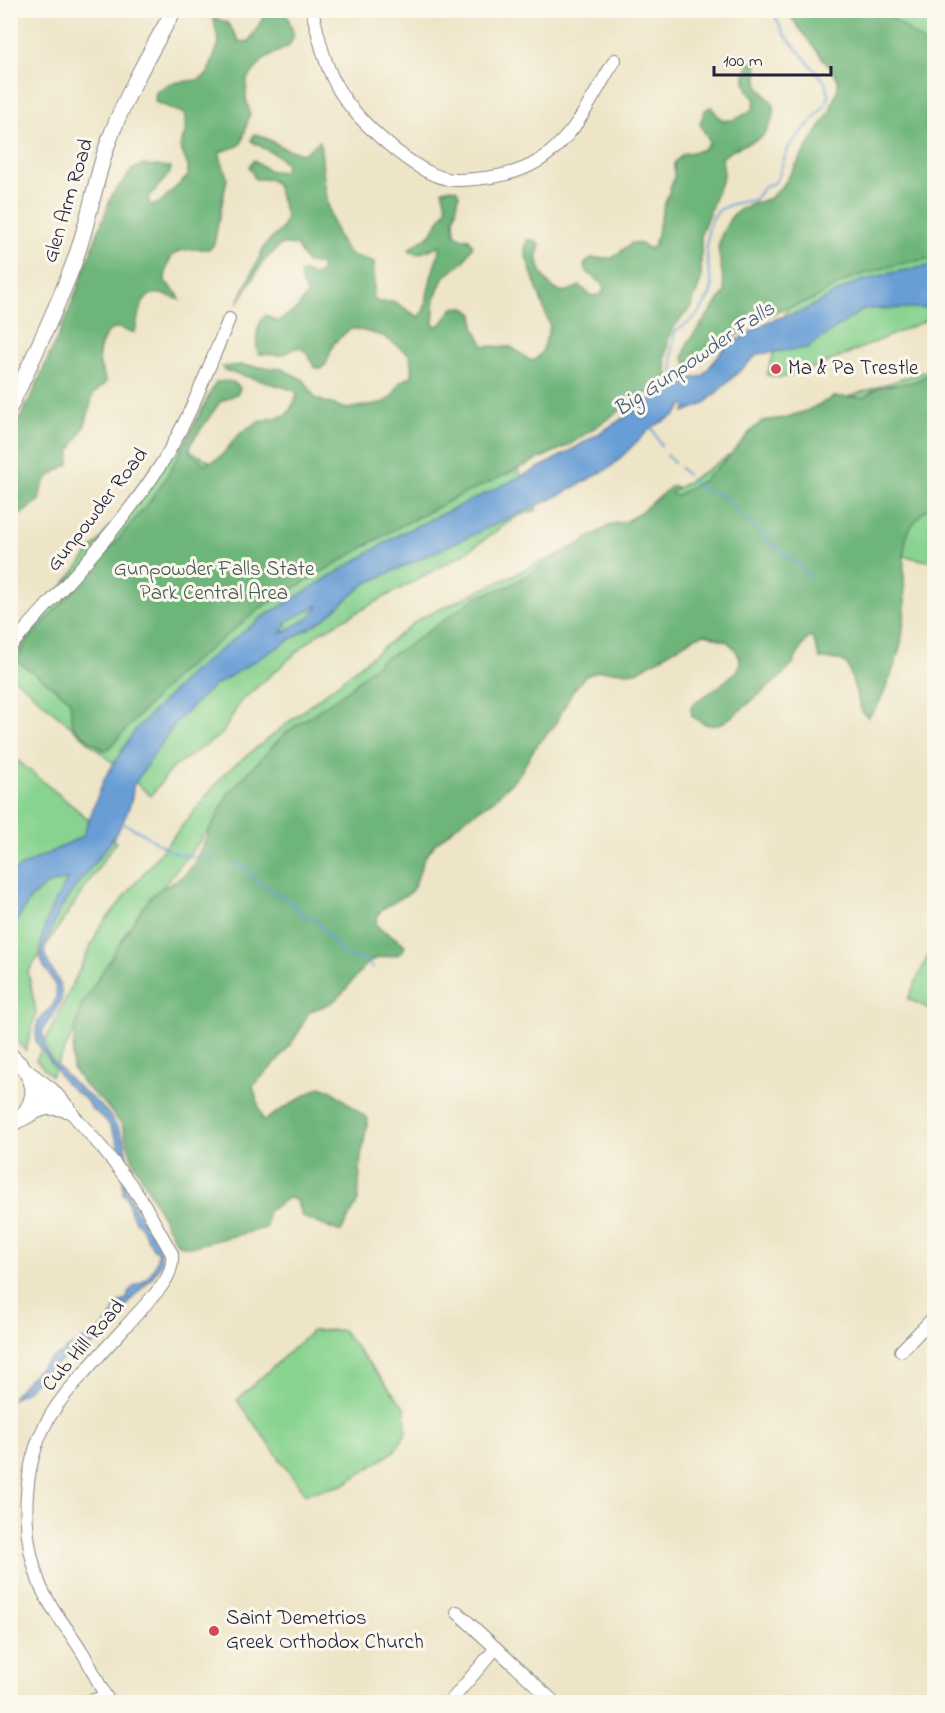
<svg xmlns="http://www.w3.org/2000/svg" width="945" height="1713" font-family="'Indie Flower',sans-serif">
<style>
.green{fill:#89d390;stroke:#567a66;stroke-width:1.5}
.forest{fill:#6eb57a;stroke:#486c5a;stroke-width:1.5}
.water{fill:#689ed5;stroke:#456088;stroke-width:1.5;fill-rule:evenodd}
.lines{fill:none;stroke-linecap:round;stroke-linejoin:round}
.stream{stroke:#689ed5;stroke-width:2}
.minor-casing{stroke:#888481;stroke-width:14}
.major-casing{stroke:#888481;stroke-width:17}
.minor{stroke:#fff;stroke-width:12}
.major{stroke:#fff;stroke-width:15}
.poi-dot{fill:#d1495b;stroke:#fbf7ec;stroke-width:2}
.labels{text-anchor:middle;dominant-baseline:central;stroke-width:6;stroke-linejoin:round;paint-order:stroke}
.street-label{font-size:21px;fill:#22223b;stroke:#fbf7ec}
.poi-label{font-size:21px;fill:#22223b;stroke:#fbf7ec;text-anchor:start}
.park-label{font-size:21px;fill:#415754;stroke:#fbf7ec}
.water-label{font-size:22px;font-style:italic;fill:#425a80;stroke:#fbf7ec}
</style>
<rect width="100%" height="100%" fill="#fbf7ec"/>
<filter id="ink" filterUnits="userSpaceOnUse"><feTurbulence type="fractalNoise" baseFrequency=".0167" numOctaves="2"/><feDisplacementMap in="SourceGraphic" scale="12" xChannelSelector="R" yChannelSelector="G"/><feConvolveMatrix kernelMatrix="1 2 1 2 8 2 1 2 1" color-interpolation-filters="sRGB"/></filter>
<filter id="wash" filterUnits="userSpaceOnUse"><feTurbulence type="fractalNoise" baseFrequency=".008" numOctaves="4" result="noise"/><feDisplacementMap in="SourceGraphic" scale="24" xChannelSelector="R" yChannelSelector="G"/><feGaussianBlur stdDeviation="1.35" result="paint"/><feColorMatrix in="noise" values="0 0 0 0 0 0 0 0 0 0 0 0 0 0 0 0 0 1.4 0 .05"/><feComposite in="paint" operator="in"/></filter>
<g filter="url(#wash)">
<rect width="100%" height="100%" fill="#eee5c7"/>
<!-- green -->
<g class="green">
<polygon points="845,11 934,11 934,317 819,366 781,378 767,375 838,137"/>
<polygon points="934,368 934,562 684,512 251,778 126,932 51,1076 36,1060 100,927 226,772 419,619 620,525 791,416"/>
<polygon points="299,389 335,463 484,397 537,510 518,516 465,553 319,633 240,702 222,734 171,769 151,796 11,675 11,652 176,443 239,477 290,410"/>
<polygon points="11,755 116,842 28,972 36,1012 26,1051 11,1037"/>
<polygon points="934,943 934,1011 908,999"/>
<polygon points="342,1330 405,1408 406,1433 395,1451 343,1485 305,1494 237,1400 312,1331"/>
</g>
<!-- forest -->
<g class="forest">
<path d="M268 10 288 11 287 14 294 35 289 46 265 58 247 79 246 99 250 113 242 142 238 146 220 152C220 162 226 169 227 179L214 244 210 249C180 249 167 247 165 281L178 295 180 300C174 298 167 295 161 294 140 290 138 318 135 332 128 333 123 328 117 328 105 328 98 350 99 359 99 366 104 375 106 382L93 395 85 425 70 452 69 464C49 476 42 477 39 501L17 517H11V436L33 393 69 311 112 195 132 170 142 165 171 167 170 173 149 197 148 200 151 205 158 204 188 176V166L180 147 185 133V114L155 102 156 92 170 83 198 80 207 75 219 43 213 17 228 23 240 42 249 41Z"/>
<polygon points="786,11 884,11 934,51 934,258 898,264 849,279 812,300 780,310 754,322 695,364 688,366 683,358 688,342 725,292 718,248 721,236 731,217 742,208 770,198 784,184 829,113 838,88 838,80 834,73"/>
<path d="M751 62H756L759 88 773 103 774 113 769 127 761 138 732 150 722 158 724 174 701 234V280L691 307 673 328 669 337 665 360 669 379 665 384 643 395 569 445 455 498 391 531 262 607 176 676 106 751C97 745 75 732 72 723 70 715 72 707 69 699L16 660 27 641 97 565 151 500 169 473 216 382C225 381 234 379 240 388L238 393 220 402 191 443 190 453 205 464C225 459 227 445 241 433 253 422 271 418 287 415L297 402V393L293 390 224 370 222 367 240 365 282 369 304 380 316 399 347 409 385 402 393 395 400 382 412 376 410 355 383 336 356 329H350L334 343 326 364 321 369 314 367 307 353 299 347 281 355 258 354C255 342 256 323 266 315L277 322 298 308 307 294 301 282 300 273 304 272 316 276 322 269 320 264 307 263 296 245H280L263 262 237 304 265 245 282 229 285 221 286 215 276 184 269 179H255L249 166 254 160C264 168 270 173 284 171L286 165 278 156 251 141 254 134 260 135 284 148 303 154 320 141C323 168 327 237 351 254 357 258 367 259 374 262V299L378 302H395L418 317 424 310 431 278 441 245 419 254 411 252 409 249 431 234 447 208 442 190 452 188 457 190 459 195 454 220 455 234 462 238 469 239 473 245 465 260 443 278 435 298 433 324 437 326 441 324 453 308 463 307 474 314V327L484 346 511 347 531 361 536 359 542 352 550 327 526 256 525 247 527 240H534L540 244C539 248 537 254 538 258 538 269 547 286 557 290 565 294 573 289 580 286L591 296 600 295 604 290 603 284 588 273 584 265 591 258H612L632 243 641 244 649 249 654 246 663 209 674 178V163L683 154 702 150 710 143 700 124 705 110 711 107C714 110 717 116 721 119 730 124 746 114 753 109L755 100C744 88 741 75 751 62Z"/>
<path d="M934 372V502C925 510 913 521 908 533 901 549 905 583 905 602 905 615 903 630 901 643 897 660 881 708 868 717L862 712 848 666 841 660 820 659 812 636C801 642 799 656 791 666 784 675 728 722 718 725 708 727 700 722 692 716L691 708 695 702 716 689 739 669 740 659 735 649 728 642 706 634 695 637 637 672 598 671 584 677 573 691 554 726 534 749 519 775 494 800 466 818 435 844 424 859 415 885 410 893 382 909 378 915 376 923 379 928 402 942 405 946C400 962 382 952 370 962 357 972 349 989 335 1000 328 1006 317 1007 310 1012 304 1017 301 1030 296 1036 284 1055 269 1070 253 1086L263 1121 319 1087 331 1090 368 1119 361 1157 358 1201 341 1232 302 1217 296 1200 288 1198 267 1212 266 1228 190 1247 179 1245 174 1239 133 1161 122 1125 106 1105 83 1084 73 1069 72 1058 76 1025 81 1006 139 913 153 894 183 876 192 867 228 794 284 734 348 690 380 661 407 646 477 597 509 586 612 524 629 521 672 486 677 487 671 494 676 496 702 481 727 459 749 433 762 421 784 418 806 411 834 397H864L879 387 913 382Z"/>
</g>
<!-- water -->
<path class="water" d="M934 265V300L924 308 864 309 807 348 758 354 704 404 684 412 687 406 683 405 676 415 652 427 611 467 562 494 365 584 323 620 212 687 176 722 133 786C133 832 75 877 56 918 53 926 43 946 45 953 47 970 65 980 61 1000 59 1007 47 1023 42 1031 45 1039 45 1047 48 1054 51 1061 58 1066 63 1072 78 1091 103 1102 115 1124 118 1129 122 1135 124 1140 127 1151 126 1162 131 1172L125 1186 140 1217 158 1242 162 1263 150 1280 134 1296 109 1331 100 1340 93 1345 65 1358 36 1381 25 1392 12 1399C19 1388 49 1355 61 1354 73 1342 90 1339 102 1328 107 1324 108 1318 114 1314L117 1304 127 1299C128 1289 133 1287 142 1282 151 1277 157 1263 158 1253L153 1248 140 1225C131 1219 129 1207 127 1197L123 1194 122 1157 117 1140 110 1126 106 1120 92 1109 85 1099 65 1083 36 1041C36 1035 36 1027 38 1022 44 1012 55 1009 56 996 58 982 46 973 42 962 34 940 56 897 68 879L46 885 30 899 11 931V876L14 870 83 836 104 779 135 730 192 672 261 618 400 534 535 470 570 451 611 426 675 382 703 376 724 348 769 321 803 311 852 284 890 273ZM319 605 309 618 280 634 289 620Z"/>
<g class="lines">
<!-- stream -->
<g class="stream">
<path d="M682 383C678 379 674 373 673 367 671 360 672 337 676 331 679 327 684 326 688 323 697 316 705 305 710 294 714 287 710 279 709 272 706 254 703 218 723 208 733 202 743 202 754 200L765 186 774 183 778 178 784 159 790 145 824 107 829 96 825 82 784 34 772 10"/>
<polyline points="651,425 661,446"/>
<polyline points="667,455 674,463"/>
<polyline points="680,468 687,475"/>
<polyline points="695,482 701,489 727,497 732,503 738,514 747,519 763,535 767,542 780,548 789,557 811,577"/>
<polyline points="121,822 144,834 166,849 179,854 193,857 214,854"/>
<polyline points="235,863 247,867 255,881 288,900 303,915 315,919 340,950 348,956 365,960 373,968"/>
</g>
</g>
</g>
<g filter="url(#ink)">
<g class="lines">
<defs>
<g id="minor">
<path d="M312 10C319 38 325 68 340 92 358 121 414 173 448 179 456 181 466 180 475 179 504 177 532 170 554 149 581 125 596 90 615 60"/>
<path d="M10 647C59 591 112 537 154 475 186 428 207 372 229 319"/>
<path d="M32 1094 50 1097 61 1103 69 1110 103 1149 129 1182 144 1204 172 1254C173 1267 169 1276 161 1287 135 1317 108 1345 82 1375 73 1385 64 1395 56 1407 21 1456 19 1529 40 1585 50 1609 68 1628 81 1650 92 1667 99 1686 109 1702"/>
<polyline points="901,1351 934,1317"/>
<polyline points="457,1612 554,1702"/>
<polyline points="85,1702 106,1697"/>
<polyline points="450,1702 496,1648"/>
</g>
<g id="major">
<path d="M10 407C32 360 55 313 73 265 88 226 94 185 107 146 124 98 149 54 174 10"/>
<path d="M10 1055C16 1061 23 1066 27 1073 41 1094 28 1114 10 1126"/>
<polyline points="27,1072 51,1090 69,1110"/>
<path d="M21 1119C42 1108 46 1104 69 1110"/>
</g>
</defs>
<!-- minor casing -->
<use href="#minor" class="minor-casing"/>
<!-- major casing -->
<use href="#major" class="major-casing"/>
<!-- minor -->
<use href="#minor" class="minor"/>
<!-- major -->
<use href="#major" class="major"/>
</g>
</g>
<!-- markers -->
<g class="poi-dot">
<circle cx="776" cy="369" r="6"/>
<circle cx="214" cy="1631" r="6"/>
</g>
<g class="labels">
<!-- street labels -->
<g class="street-label">
<text transform="translate(69 201) rotate(-73)">Glen Arm Road</text>
<text transform="translate(98 510) rotate(-52)">Gunpowder Road</text>
<text transform="translate(84 1346) rotate(-49)">Cub Hill Road</text>
</g>
<!-- poi labels -->
<g class="poi-label">
<text x="788" y="369">Ma &amp; Pa Trestle</text>
<text x="226" y="1619">Saint Demetrios<tspan x="226" dy="24">Greek Orthodox Church</tspan></text>
</g>
<!-- park labels -->
<g class="park-label">
<text x="214" y="570">Gunpowder Falls State<tspan x="214" dy="24">Park Central Area</tspan></text>
</g>
<!-- water labels -->
<g class="water-label">
<text transform="translate(695 360) rotate(-34)">Big Gunpowder Falls</text>
</g>
</g>
<!-- margin -->
<rect width="945" height="1713" fill="none" stroke="#fbf7ec" stroke-width="36"/>
<!-- scale -->
<path d="M714 66v9h117v-9" fill="none" stroke="#22223b" stroke-width="3"/>
<text x="723" y="66" font-size="18" fill="#22223b" stroke="#fbf7ec" stroke-width="4.5" paint-order="stroke">100 m</text>
</svg>
